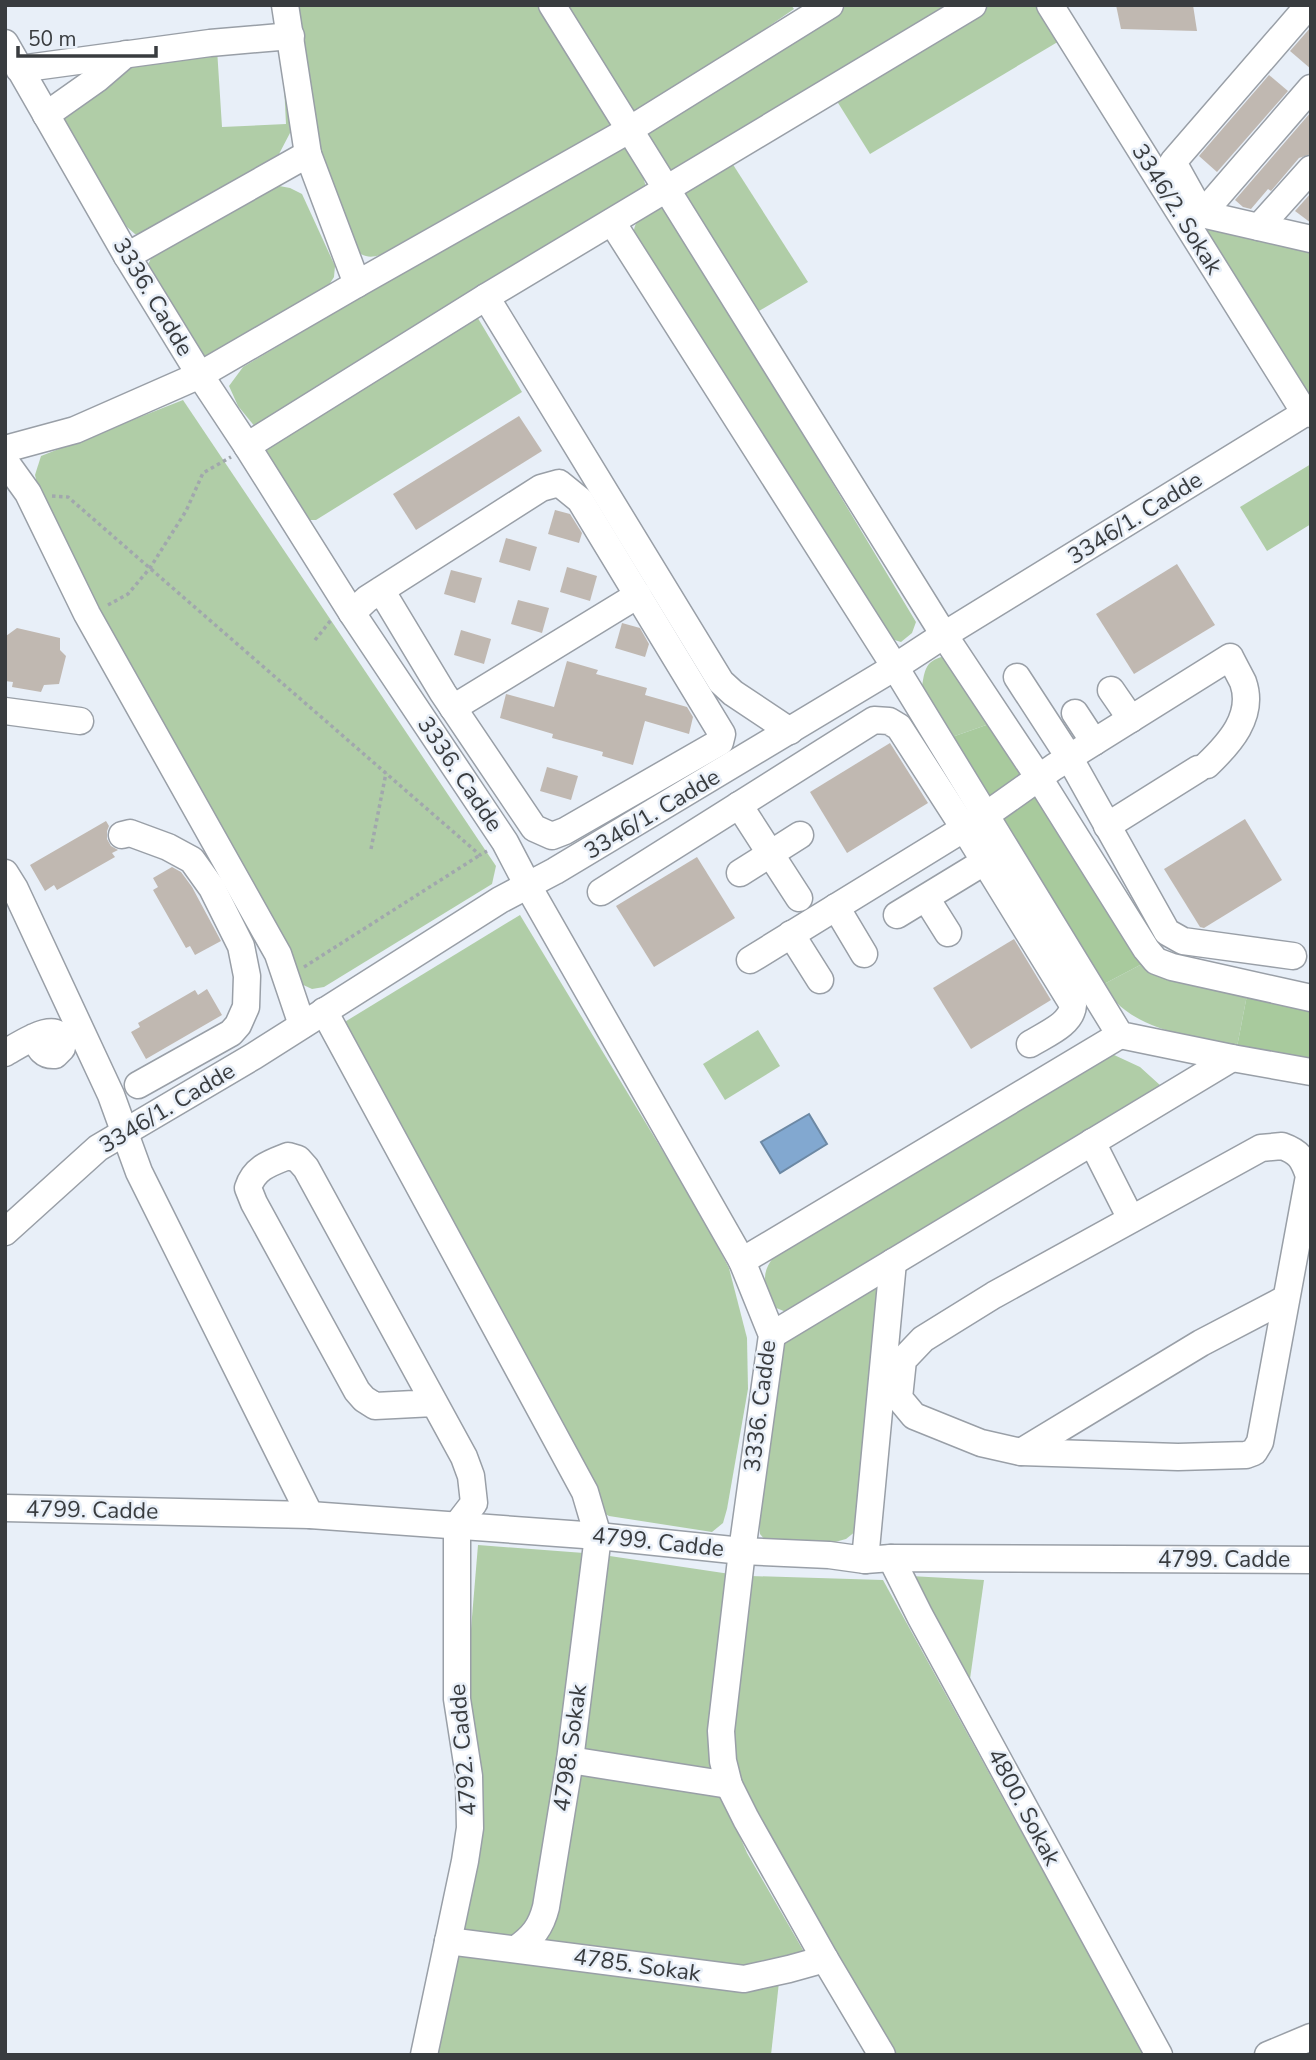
<svg xmlns="http://www.w3.org/2000/svg" width="1316" height="2060" font-family="'Nunito Sans',sans-serif">
<style>
.green{fill:#b0cda7}
.forest{fill:#a8ca9d}
.water{fill:#82a8d0;stroke:#6c88a4;stroke-width:2}
.building{fill:#c0b8b1}
.lines{fill:none;stroke-linecap:round;stroke-linejoin:round}
.minor-casing{stroke:#999fa7;stroke-width:29}
.path{stroke:#a1a7ad;stroke-width:3.5;stroke-dasharray:3.5 3.5;stroke-linecap:butt}
.minor{stroke:#fff;stroke-width:26}
.labels{text-anchor:middle;dominant-baseline:central;stroke-width:5;stroke-linejoin:round;paint-order:stroke}
.street-label{font-size:23px;fill:#393c3f;stroke:#e8eff8}
</style>
<rect width="100%" height="100%" fill="#e8eff8"/>
<!-- green -->
<g class="green">
<path d="M297 5H542L613 121 606 131 521 175 380 255C370 258 365 257 356 251L323 163Z"/>
<polygon points="561,5 791,5 794,9 642,114 631,118"/>
<polygon points="848,5 950,5 669,176 642,141 647,126"/>
<polygon points="987,5 1037,5 1061,40 870,154 835,98"/>
<polygon points="282,45 292,103 290,133 279,154 147,235 135,234 127,227 61,125 61,116 127,60 217,49 222,127 286,124"/>
<path d="M624 148C639 158 643 175 647 191L256 428 238 406 229 386 243 367 459 239Z"/>
<polygon points="732,163 808,282 754,314 681,196 686,190"/>
<polygon points="274,185 290,188 302,194 335,266 334,277 327,288 209,357 202,355 146,269 152,256"/>
<path d="M656 207 663 209 758 349 785 404 916 622 912 633 901 642 888 638 634 235C633 219 645 215 656 207Z"/>
<polygon points="1199,226 1311,246 1311,394 1305,391"/>
<polygon points="476,315 522,392 316,520 309,520 263,452 264,446"/>
<polygon points="183,400 496,866 492,884 324,987 312,989 299,983 41,501 35,475 41,456"/>
<polygon points="1311,464 1311,524 1267,551 1240,507"/>
<path d="M945 656 992 723 952 737 921 692C925 672 923 661 945 656Z"/>
<polygon points="520,915 696,1206 729,1268 747,1338 748,1389 727,1509 723,1523 712,1532 609,1516 600,1511 343,1023"/>
<path d="M1142 964 1247 995 1237 1047C1201 1040 1142 1030 1116 1002 1112 997 1108 990 1104 984Z"/>
<polygon points="758,1030 780,1066 725,1100 703,1064"/>
<path d="M1112 1054 1140 1067 1161 1086 786 1312 774 1307C766 1287 759 1276 773 1258Z"/>
<polygon points="880,1280 856,1531 846,1539 835,1542 766,1541 760,1534 759,1521 778,1347"/>
<polygon points="478,1545 584,1553 540,1916 512,1942 453,1933 468,1665"/>
<polygon points="603,1555 730,1574 718,1779 577,1754"/>
<polygon points="750,1576 883,1580 1144,2055 897,2055 761,1834 739,1777 732,1740"/>
<polygon points="910,1576 984,1580 969,1686"/>
<polygon points="577,1771 718,1786 747,1853 807,1957 748,1971 532,1946"/>
<polygon points="452,1946 779,1982 771,2055 431,2055"/>
</g>
<!-- forest -->
<g class="forest">
<polygon points="992,723 1027,777 993,801 952,737"/>
<polygon points="1035,791 1142,964 1104,984 1001,815"/>
<polygon points="1247,995 1311,1006 1311,1061 1237,1047"/>
</g>
<!-- water -->
<polygon class="water" points="809,1114 827,1144 780,1173 761,1142"/>
<!-- building -->
<g class="building">
<polygon points="1116,5 1193,5 1197,31 1121,29"/>
<polygon points="1311,27 1311,69 1290,51"/>
<polygon points="1269,75 1288,91 1217,172 1199,156"/>
<polygon points="1311,112 1311,154 1299,158 1271,191 1268,189 1251,209 1243,207 1235,200"/>
<polygon points="1311,193 1311,223 1295,211"/>
<polygon points="519,416 542,451 416,530 393,494"/>
<polygon points="555,510 570,514 582,533 579,543 548,534"/>
<polygon points="506,538 537,547 530,571 499,562"/>
<polygon points="1177,564 1215,625 1134,674 1096,614"/>
<polygon points="567,567 597,576 590,601 560,592"/>
<polygon points="451,570 482,578 475,603 444,594"/>
<polygon points="518,600 549,608 542,633 511,624"/>
<polygon points="622,623 640,628 649,644 645,657 615,648"/>
<polygon points="17,628 60,638 60,650 66,656 59,684 44,685 41,692 12,687 13,682 5,681 6,636"/>
<polygon points="461,630 491,639 484,664 454,655"/>
<polygon points="567,661 598,670 596,674 647,688 645,695 687,707 693,717 689,734 645,721 633,765 602,756 603,752 552,738 553,734 500,718 506,694 554,707"/>
<polygon points="890,743 928,803 847,853 810,792"/>
<polygon points="547,767 578,776 571,800 540,791"/>
<polygon points="1245,819 1282,880 1204,928 1200,927 1164,869"/>
<polygon points="106,821 109,826 107,831 107,839 111,846 118,850 112,853 115,857 57,890 54,885 45,891 30,865"/>
<polygon points="697,857 735,918 654,967 616,906"/>
<polygon points="172,867 181,872 192,887 221,941 195,955 190,946 186,948 153,890 158,887 153,878"/>
<polygon points="1014,939 1051,1000 971,1049 933,988"/>
<polygon points="207,989 222,1015 146,1059 131,1032 140,1027 138,1023 195,990 198,995"/>
</g>
<g class="lines">
<defs>
<g id="minor">
<polyline points="285,5 308,154 357,284"/>
<polyline points="552,5 944,635 1039,778 1146,949 1156,961 1172,967 1311,998"/>
<polyline points="1050,5 1305,413"/>
<polyline points="1309,5 1173,162 1202,214 1311,239"/>
<polyline points="5,43 127,256 200,375 247,446 352,613 505,842 528,886 742,1261 772,1335 742,1551 721,1731 723,1761 729,1785 746,1819 825,1959 882,2055"/>
<polyline points="19,69 210,43 291,36"/>
<polyline points="46,115 97,79 126,54"/>
<polyline points="1202,214 1311,88"/>
<polyline points="612,222 895,667 1120,1035 1232,1058 1311,1072"/>
<polyline points="1259,227 1311,169"/>
<polyline points="127,256 308,154"/>
<polyline points="486,297 721,682 733,693 790,731"/>
<polyline points="247,446 486,297 973,5"/>
<polyline points="5,449 75,430 200,375 357,284 629,130 830,5"/>
<polyline points="5,461 28,493 87,614 278,954 302,1025"/>
<polyline points="352,613 367,599 541,488 559,483 580,500 722,734 720,742 565,831 552,836 534,828 443,693 381,590"/>
<polyline points="1017,677 1069,757 1167,932 1183,941 1293,956"/>
<polyline points="1111,690 1131,719"/>
<polyline points="453,708 638,595"/>
<polyline points="5,711 80,721"/>
<polyline points="1075,713 1094,742"/>
<polyline points="739,805 799,898"/>
<polyline points="1107,826 1198,769"/>
<polyline points="122,835 130,833 168,847 192,860 212,888 241,946 247,976 246,1007 238,1025 231,1033 138,1085"/>
<polyline points="5,873 15,889 111,1095 139,1172 310,1515"/>
<polyline points="740,873 800,835"/>
<path d="M601 892 874 720 889 721 899 727 964 828 1073 1005C1072 1024 1046 1034 1030 1044"/>
<polyline points="926,898 948,933"/>
<polyline points="836,907 864,954"/>
<polyline points="897,915 984,862"/>
<polyline points="791,934 820,980"/>
<path d="M750 960 986 815 1054 767 1230 657C1234 665 1239 674 1243 682 1255 716 1229 744 1207 765"/>
<path d="M324 1011 585 1492 598 1536 570 1760 546 1907C541 1927 533 1937 516 1949"/>
<path d="M5 1053C18 1046 65 1013 62 1048L55 1055C42 1056 39 1047 34 1037"/>
<polyline points="1092,1142 1131,1219"/>
<path d="M1282 1146C1299 1152 1303 1158 1309 1176L1260 1442 1254 1452 1246 1455 1178 1457 1021 1452 981 1443 914 1416 899 1398 903 1360 923 1339 994 1295 1261 1148Z"/>
<polyline points="5,1232 98,1148 254,1056 500,900 555,871 895,667 944,635 1305,413 1311,414"/>
<polyline points="742,1261 1120,1035"/>
<polyline points="772,1335 1232,1058"/>
<polyline points="1021,1452 1201,1343 1285,1299"/>
<polyline points="5,1508 310,1515 598,1536 742,1551 829,1555 865,1560 891,1558 1311,1560"/>
<polyline points="891,1558 920,1616 1159,2055"/>
<polyline points="865,1560 893,1262"/>
<polyline points="570,1760 729,1785"/>
<polyline points="448,1941 744,1979 789,1969 825,1959"/>
<path d="M424 2055 465 1861 470 1828 469 1776 457 1699V1525L474 1503 471 1476 464 1457 306 1168 298 1159 288 1156C270 1163 254 1168 248 1188L254 1203 357 1391 364 1399 375 1406 434 1403"/>
<polyline points="1268,2055 1311,2037"/>
</g>
</defs>
<!-- minor casing -->
<use href="#minor" class="minor-casing"/>
<!-- path -->
<g class="path">
<polyline points="52,496 68,497 480,855 487,851"/>
<polyline points="108,605 128,594 150,568 186,511 203,473 231,457"/>
<polyline points="315,640 331,620"/>
<polyline points="371,849 386,773"/>
<polyline points="304,967 480,855"/>
</g>
<!-- minor -->
<use href="#minor" class="minor"/>
</g>
<g class="labels">
<!-- street labels -->
<g class="street-label">
<text transform="translate(1177 209) rotate(58)">3346/2. Sokak</text>
<text transform="translate(153 297) rotate(59)">3336. Cadde</text>
<text transform="translate(1135 518) rotate(-32)">3346/1. Cadde</text>
<text transform="translate(460 774) rotate(56)">3336. Cadde</text>
<text transform="translate(652 814) rotate(-31)">3346/1. Cadde</text>
<text transform="translate(167 1108) rotate(-31)">3346/1. Cadde</text>
<text transform="translate(760 1406) rotate(-83)">3336. Cadde</text>
<text transform="translate(92 1510) rotate(1)">4799. Cadde</text>
<text transform="translate(658 1542) rotate(6)">4799. Cadde</text>
<text x="1224" y="1559">4799. Cadde</text>
<text transform="translate(570 1748) rotate(-82)">4798. Sokak</text>
<text transform="translate(463 1750) rotate(-95)">4792. Cadde</text>
<text transform="translate(1024 1807) rotate(62)">4800. Sokak</text>
<text transform="translate(637 1965) rotate(8)">4785. Sokak</text>
</g>
</g>
<!-- border -->
<rect width="1316" height="2060" fill="none" stroke="#393c3f" stroke-width="14"/>
<!-- scale -->
<path d="M18 46v10h138v-10" fill="none" stroke="#393c3f" stroke-width="3.5"/>
<text x="28" y="46" font-size="21" fill="#393c3f" stroke="#e8eff8" stroke-width="5" paint-order="stroke">50 m</text>
</svg>
